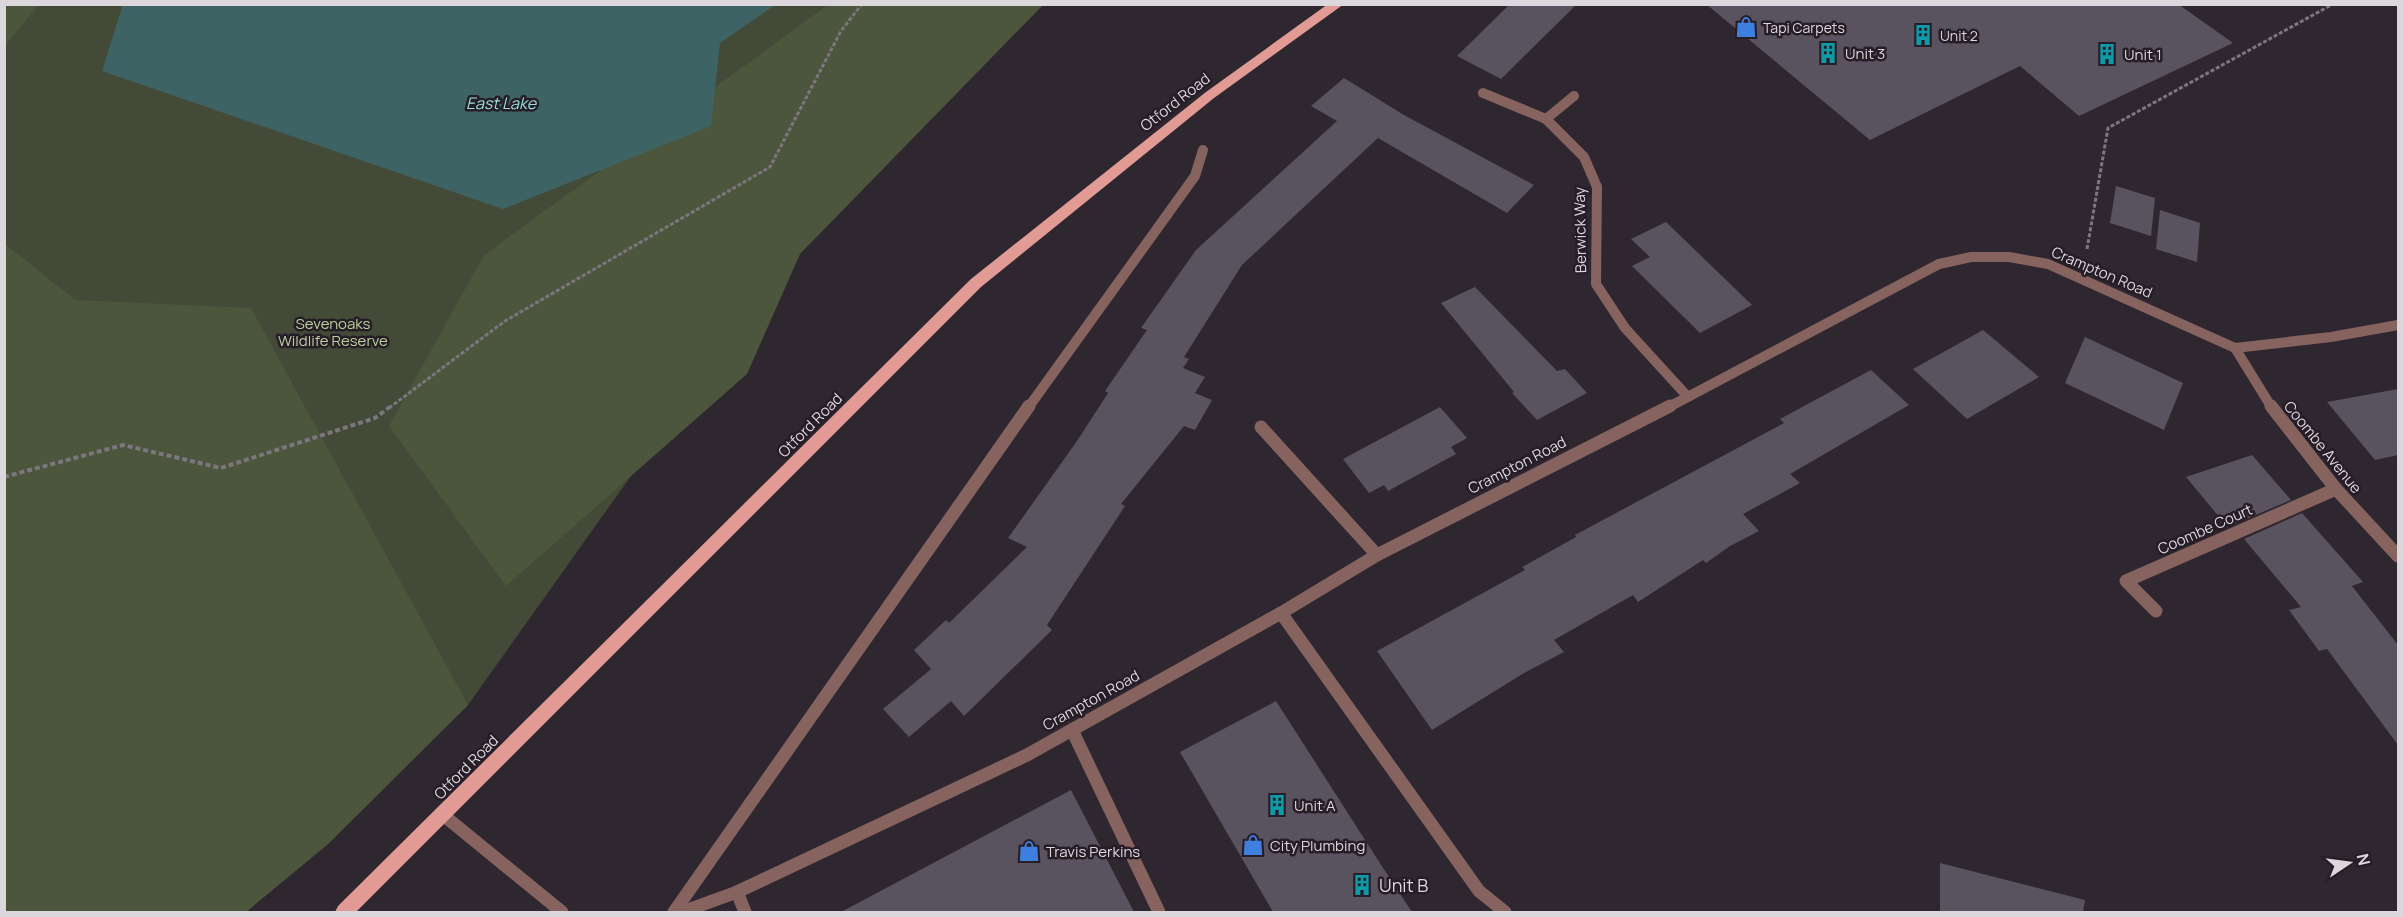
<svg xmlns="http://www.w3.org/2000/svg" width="2403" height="917" font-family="Manrope,sans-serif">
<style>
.green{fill:#434b38}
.forest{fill:#4c563d}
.water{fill:#3e6364}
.building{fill:#59525f}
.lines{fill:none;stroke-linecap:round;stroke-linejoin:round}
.path-far1{stroke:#7d767e;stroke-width:3;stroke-dasharray:4 2;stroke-linecap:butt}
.path{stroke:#7d767e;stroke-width:4;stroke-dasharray:5 3;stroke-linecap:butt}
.lane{stroke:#86635f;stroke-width:13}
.street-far1{stroke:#86635f;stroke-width:10}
.street{stroke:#86635f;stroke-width:13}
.primary{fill:#e29b94;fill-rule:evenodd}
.labels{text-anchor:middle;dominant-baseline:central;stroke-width:5;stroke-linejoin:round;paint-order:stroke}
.far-poi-label{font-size:14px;fill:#dcd6dd;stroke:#261d26;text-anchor:start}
.poi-label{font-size:15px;fill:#dcd6dd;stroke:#261d26;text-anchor:start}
.street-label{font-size:15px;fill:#dcd6dd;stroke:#261d26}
.park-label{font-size:15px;fill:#bacf9c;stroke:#261d26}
.water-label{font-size:16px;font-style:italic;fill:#96dfe1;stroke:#261d26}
.near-poi-label{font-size:18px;fill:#dcd6dd;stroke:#261d26;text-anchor:start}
</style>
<rect width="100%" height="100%" fill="#2f2730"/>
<!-- green -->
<polygon class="green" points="5,5 1026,5 712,311 700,379 468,705 328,844 246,912 5,912"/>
<!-- forest -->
<g class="forest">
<polygon points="5,4 39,5 5,45 4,5"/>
<polygon points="828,5 1043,5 800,254 747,374 506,586 389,426 484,255"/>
<polygon points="5,244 75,300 251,308 468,705 328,844 246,912 5,912"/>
</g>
<!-- water -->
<polygon class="water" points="123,4 775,4 775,5 720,43 711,126 503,209 102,71"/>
<!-- building -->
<g class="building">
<polygon points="1510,4 1577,4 1501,79 1457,56"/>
<polygon points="1706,4 2178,4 2233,43 2079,116 2020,66 1870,140"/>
<polygon points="1344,78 1404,115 1534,185 1507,213 1378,138 1242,265 1184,357 1189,359 1183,368 1205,377 1195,393 1212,400 1195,430 1184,426 1121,504 1125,506 1047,625 1052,630 964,716 951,701 909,737 883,709 931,669 914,650 946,620 949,623 1027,547 1008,538 1077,441 1108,393 1105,391 1147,330 1141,328 1196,250 1337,121 1311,106"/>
<polygon points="2116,186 2155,198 2151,236 2110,223"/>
<polygon points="2160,210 2200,223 2197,262 2156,249"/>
<polygon points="1666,222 1752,305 1700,333 1632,266 1650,257 1631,239"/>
<polygon points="1475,287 1557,371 1565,369 1587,393 1537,420 1512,393 1514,392 1441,303"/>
<polygon points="1983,330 2039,377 1967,419 1913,369"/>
<polygon points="2085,337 2183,383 2164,430 2065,383"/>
<polygon points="1871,370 1909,405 1790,474 1800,483 1743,514 1759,531 1730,546 1706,563 1703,560 1638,602 1633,595 1554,640 1564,652 1524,673 1432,730 1377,651 1525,570 1522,567 1576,537 1575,535 1784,423 1780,419"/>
<polygon points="2398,389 2398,455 2375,460 2327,402"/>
<polygon points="1440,407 1467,438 1451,447 1456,454 1388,491 1384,485 1369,493 1343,459"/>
<polygon points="2252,455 2291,500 2232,525 2231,523 2225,524 2186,477"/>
<polygon points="2302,513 2363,582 2352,586 2398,645 2398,745 2327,649 2319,651 2289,610 2301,607 2244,539"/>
<polygon points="1276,701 1376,857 1412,912 1273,912 1180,752"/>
<polygon points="1071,790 1134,912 841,912"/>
<polygon points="1940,863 2085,900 2083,912 1940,912"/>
</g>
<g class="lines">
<!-- path-far1 -->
<g class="path-far1">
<polyline points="2087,249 2108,128 2333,4"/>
<polyline points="389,408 505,321 770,167 841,31 862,4"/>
</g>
<!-- path -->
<polyline class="path" points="4,477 123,445 221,468 375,418 391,406"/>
<!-- lane -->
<g class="lane">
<polyline points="1072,730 1159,912"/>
<polyline points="737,892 745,912"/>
</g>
<!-- street-far1 -->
<g class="street-far1">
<polyline points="1483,93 1546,119 1584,157 1597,187 1596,284 1625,328 1688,397"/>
<polyline points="1546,119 1574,96"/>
<polyline points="2235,348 2272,408"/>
<polyline points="1028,408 1195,176 1203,150"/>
<polyline points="1667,408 1939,264 1971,257 2009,257 2048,264 2235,348 2331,337 2398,325"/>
</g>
<!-- street -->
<g class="street">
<polyline points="2271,406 2336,489 2398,556"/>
<polyline points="1261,427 1377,555"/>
<polyline points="2156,611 2126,581 2336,489"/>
<polyline points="1281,613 1479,891 1505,912"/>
<polyline points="442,814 562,912"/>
<polyline points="674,912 1029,406"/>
<polyline points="682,912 737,892 1027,755 1281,613 1377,555 1670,406"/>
</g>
<!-- primary -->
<polygon class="primary" points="1328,4 1344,4 1214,98 981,287 356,912 335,912 338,906 971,279 1206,92"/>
</g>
<!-- icons -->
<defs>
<symbol id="shop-bare" viewBox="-9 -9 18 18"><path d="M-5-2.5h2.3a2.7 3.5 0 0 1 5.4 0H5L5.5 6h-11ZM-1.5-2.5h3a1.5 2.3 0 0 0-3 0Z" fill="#3f7fe0" stroke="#261d26" stroke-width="2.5" paint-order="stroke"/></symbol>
<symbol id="building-bare" viewBox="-9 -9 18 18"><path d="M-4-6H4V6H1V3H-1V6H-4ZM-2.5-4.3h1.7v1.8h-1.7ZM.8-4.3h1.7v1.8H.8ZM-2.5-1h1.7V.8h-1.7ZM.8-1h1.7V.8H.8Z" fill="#0f9aa8" stroke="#261d26" stroke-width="2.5" paint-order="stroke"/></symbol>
</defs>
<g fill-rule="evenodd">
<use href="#shop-bare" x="1731" y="12" width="30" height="30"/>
<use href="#building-bare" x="1908" y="20" width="30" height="30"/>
<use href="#building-bare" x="1813" y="38" width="30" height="30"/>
<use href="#building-bare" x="2092" y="39" width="30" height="30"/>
<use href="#building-bare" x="1262" y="790" width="30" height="30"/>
<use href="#shop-bare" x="1238" y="830" width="30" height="30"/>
<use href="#shop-bare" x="1014" y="836" width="30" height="30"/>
<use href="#building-bare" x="1347" y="870" width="30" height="30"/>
</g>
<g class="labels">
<!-- far-poi labels -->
<g class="far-poi-label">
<text x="1763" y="27">Tapi Carpets</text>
<text x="1940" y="35">Unit 2</text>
</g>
<!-- poi labels -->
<g class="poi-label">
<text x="1845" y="53">Unit 3</text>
<text x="2124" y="54">Unit 1</text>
<text x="1294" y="805">Unit A</text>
<text x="1270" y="845">City Plumbing</text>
<text x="1046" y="851">Travis Perkins</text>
</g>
<!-- street labels -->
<g class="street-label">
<text transform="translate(1175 102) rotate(-38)">Otford Road</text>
<text transform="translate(1580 230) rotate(-91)">Berwick Way</text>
<text transform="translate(2102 272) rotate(23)">Crampton Road</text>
<text transform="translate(810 425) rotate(-45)">Otford Road</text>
<text transform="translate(2323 447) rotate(51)">Coombe Avenue</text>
<text transform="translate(1517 465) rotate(-27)">Crampton Road</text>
<text transform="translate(2205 529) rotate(-24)">Coombe Court</text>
<text transform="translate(1091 700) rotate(-29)">Crampton Road</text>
<text transform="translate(466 767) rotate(-45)">Otford Road</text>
</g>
<!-- park labels -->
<g class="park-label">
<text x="333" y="323">Sevenoaks<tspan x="333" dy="17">Wildlife Reserve</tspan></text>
</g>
<!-- water labels -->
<g class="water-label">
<text x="501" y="103">East Lake</text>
</g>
<!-- near-poi labels -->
<g class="near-poi-label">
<text x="1379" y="885">Unit B</text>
</g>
</g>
<!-- border -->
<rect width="2403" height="917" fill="none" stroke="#dcd6dd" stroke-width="12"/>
<!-- north arrow -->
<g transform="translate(2349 863) rotate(77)" stroke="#261d26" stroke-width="4.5" paint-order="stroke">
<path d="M0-4.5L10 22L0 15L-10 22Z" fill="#dcd6dd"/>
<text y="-9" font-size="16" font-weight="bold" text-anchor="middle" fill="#dcd6dd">N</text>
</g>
</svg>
